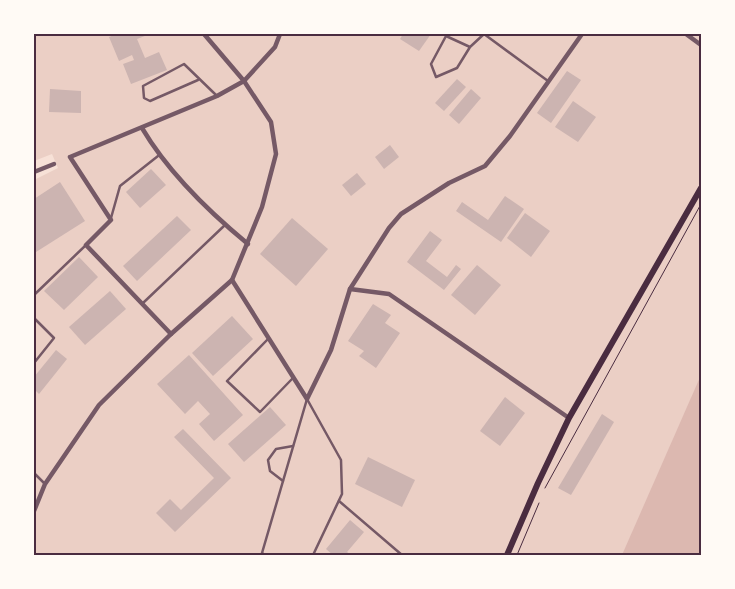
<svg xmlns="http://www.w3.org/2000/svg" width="735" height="589" font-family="'Nunito Sans',sans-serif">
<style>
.green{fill:#ebcfc5}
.water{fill:#dcb8b0}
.building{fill:#ccb4b1}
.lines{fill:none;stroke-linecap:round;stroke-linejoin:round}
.path{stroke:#4a2c40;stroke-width:1}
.service{stroke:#755966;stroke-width:2.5}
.minor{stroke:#755966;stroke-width:4.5}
.secondary{stroke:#4a2c40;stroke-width:6}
.neatline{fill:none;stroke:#4a2c40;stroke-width:2}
</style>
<rect width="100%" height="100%" fill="#f7e1d7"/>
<!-- green -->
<polygon class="green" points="34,34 701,34 701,555 34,555 34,180 58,168 52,154 34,161"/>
<!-- water -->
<polygon class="water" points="701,375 701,555 622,555"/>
<!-- building -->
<g class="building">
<polygon points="116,34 150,34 137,39 145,58 159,52 167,70 131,84 123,64 134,60 132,55 119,61 109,37"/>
<polygon points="403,34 431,34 419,51 400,39"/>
<polygon points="567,71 581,80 551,123 537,113"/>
<polygon points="457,79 466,87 444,111 435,103"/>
<polygon points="50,89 81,91 81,113 49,112"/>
<polygon points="471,89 481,98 459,124 449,115"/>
<polygon points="573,101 596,117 578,142 555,127"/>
<polygon points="390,145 399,157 384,169 375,157"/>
<polygon points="151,169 166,185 140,208 126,192"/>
<polygon points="357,173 366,184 351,196 342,185"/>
<polygon points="60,182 85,221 36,252 34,248 34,199"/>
<polygon points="505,196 524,209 501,242 456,211 462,202 488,220"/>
<polygon points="525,213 550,231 531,257 507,238"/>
<polygon points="177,216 191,230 137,281 123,266"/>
<polygon points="292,218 328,249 296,286 260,254"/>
<polygon points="430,231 442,240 426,261 447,277 456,265 461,269 444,290 407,262"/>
<polygon points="79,257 98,277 64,310 44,291"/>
<polygon points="477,265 501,285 475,315 451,295"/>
<polygon points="110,291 126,309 85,345 69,327"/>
<polygon points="373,304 391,315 385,323 400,333 376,368 359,356 364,351 348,341"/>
<polygon points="232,316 253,339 213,376 192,353"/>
<polygon points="56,350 67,359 39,394 34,389 34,377"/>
<polygon points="189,355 243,415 214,441 199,424 210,414 198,401 185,414 157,384"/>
<polygon points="505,397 525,413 500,446 480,431"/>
<polygon points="270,407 286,425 244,462 228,444"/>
<polygon points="602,414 614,422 571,495 558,488"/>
<polygon points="183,429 231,478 175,532 156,513 170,499 181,510 214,478 174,437"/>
<polygon points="368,457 415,480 402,507 355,484"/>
<polygon points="350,520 364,532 347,552 351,555 333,555 326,549"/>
</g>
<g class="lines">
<!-- path -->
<g class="path">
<polyline points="545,488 701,204"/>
<polyline points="517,555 539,503"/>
</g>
<!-- service -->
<g class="service">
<polyline points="484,34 548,81"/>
<polyline points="470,47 446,36 431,64 436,77 457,68 470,47 484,34"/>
<polyline points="198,80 150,101 144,98 143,86 184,64 216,95"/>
<polyline points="111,218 120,186 158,156"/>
<polyline points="34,295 86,245"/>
<polyline points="143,303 225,225"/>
<polyline points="34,318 54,338 34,363"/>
<polyline points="268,339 227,381 260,412 292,379"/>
<polyline points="307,399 341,460 342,494 314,553 315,555"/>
<polyline points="34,473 45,484"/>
<polyline points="283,481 270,471 268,460 276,449 293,446"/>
<polyline points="339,501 402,555"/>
<polyline points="265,555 262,553 307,399"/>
</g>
<!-- minor -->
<g class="minor">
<polyline points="686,34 701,45"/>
<path d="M142 128C168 172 208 211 248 244"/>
<polyline points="34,172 54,164"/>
<polyline points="232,280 307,399 331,350 350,289 389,228 401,214 449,183 485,166 510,136 582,34"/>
<polyline points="350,289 389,294 569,418"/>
<polyline points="171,334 86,245 111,220 70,157 217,96 244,81 275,47 280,34"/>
<polyline points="34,511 45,484 99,405 171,334 232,280 262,207 276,154 271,122 244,81 204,34"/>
</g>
<!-- secondary -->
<polyline class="secondary" points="507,555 538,483 569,418 701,188"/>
</g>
<!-- border -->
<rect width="735" height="589" fill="none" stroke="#fffaf5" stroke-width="70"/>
<rect x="35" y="35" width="665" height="519" class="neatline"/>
</svg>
